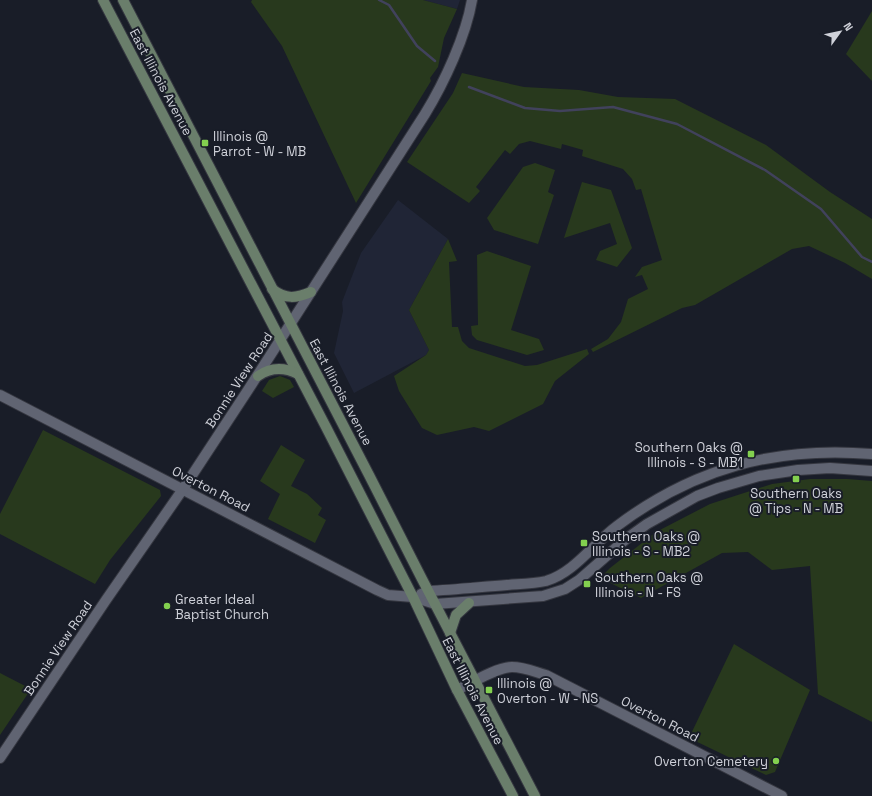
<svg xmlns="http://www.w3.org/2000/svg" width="872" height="796" font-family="'Space Grotesk',sans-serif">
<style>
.built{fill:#202536}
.green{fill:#28391d}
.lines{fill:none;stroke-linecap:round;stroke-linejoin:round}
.stream{stroke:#41425c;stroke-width:2.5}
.tertiary-casing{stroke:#353740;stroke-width:12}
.secondary-casing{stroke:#353740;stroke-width:12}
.tertiary{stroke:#606472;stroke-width:10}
.secondary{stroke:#6a7e6b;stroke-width:10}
.poi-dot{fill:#83d04f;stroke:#191d28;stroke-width:1.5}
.labels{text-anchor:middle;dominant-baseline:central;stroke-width:4;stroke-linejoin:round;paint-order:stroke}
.street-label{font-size:13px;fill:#cfd1d9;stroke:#191d28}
.poi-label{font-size:13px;fill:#cfd1d9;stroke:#191d28;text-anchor:start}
</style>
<rect width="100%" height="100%" fill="#191d28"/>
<!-- built -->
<g class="built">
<polygon points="423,0 460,0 457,9"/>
<polygon points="398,200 448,239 409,310 429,350 426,355 354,393 334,353 343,311 342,302 361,253"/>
</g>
<!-- green -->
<g class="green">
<polygon points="252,0 423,0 457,9 444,38 438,67 430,78 431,81 356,203 282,46 251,2"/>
<polygon points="872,11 872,81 846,54"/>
<polygon points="462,73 524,87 579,90 618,97 675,99 766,145 830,192 872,219 872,279 845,263 809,246 792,249 695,305 682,308 593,352 591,349 608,339 621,322 628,299 648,289 642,275 635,277 642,267 662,260 641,189 636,190 632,179 623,169 582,156 583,150 562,144 561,149 530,141 519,144 510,154 505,150 476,187 480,191 469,203 407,162 453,93"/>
<polygon points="535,163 555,170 548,192 554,195 538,244 494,230 487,218 523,167"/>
<polygon points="582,182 611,190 632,248 617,267 596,260 600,251 617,244 610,223 564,238"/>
<polygon points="448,239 457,261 449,262 452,327 458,327 462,341 469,348 525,366 537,365 587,349 589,354 555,381 543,404 489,431 474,427 437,435 422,428 399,391 394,376 426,355 429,350 409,310"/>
<polygon points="487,251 531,266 511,330 539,339 544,350 527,355 477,340 472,335 471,326 478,325 477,255"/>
<polygon points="280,376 290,380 294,387 273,398 262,391 269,380"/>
<polygon points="43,430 160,490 161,496 110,560 95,584 0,534 0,514"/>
<polygon points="281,445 305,460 291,486 307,494 322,508 318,515 326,520 315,543 268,519 280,494 260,481"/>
<polygon points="847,479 872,481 872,722 818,694 810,566 772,570 748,552 722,553 641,598 600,578 610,568 656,532 710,504 772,484 810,479"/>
<polygon points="734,644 810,690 775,772 766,775 689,738"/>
<polygon points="0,673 31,689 0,735"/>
</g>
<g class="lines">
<!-- stream -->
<g class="stream">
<polyline points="379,0 389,5 417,46 435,61"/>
<polyline points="469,87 525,108 560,111 613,107 677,124 765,170 821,209 862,257 872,262"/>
</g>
<defs>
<g id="tertiary">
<polyline points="0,395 377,590 388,595 413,597 435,604 543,596 565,589 579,580 626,539 647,524 697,496 718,488 759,476 798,470 830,468 872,471"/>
<path d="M421 594 428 591C454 590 480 587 507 585 519 584 533 584 546 581 574 573 594 543 617 526 694 468 776 446 872 454"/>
<path d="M457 690C471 683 497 667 512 667 524 667 535 672 546 675L782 796"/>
<path d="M0 758 106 600 183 489 248 390 425 114C444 83 466 36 472 0"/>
</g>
<g id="secondary">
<polyline points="103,0 326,427 413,597 457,690 513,796"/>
<polyline points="123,0 369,475 422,579 535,796"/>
<path d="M272 289C286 300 296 298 311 292"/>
<path d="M258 376C271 367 284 367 298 374"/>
<polyline points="450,633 456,615 469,603"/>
</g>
</defs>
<!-- tertiary casing -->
<use href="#tertiary" class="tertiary-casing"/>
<!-- secondary casing -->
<use href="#secondary" class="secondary-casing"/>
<!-- tertiary -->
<use href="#tertiary" class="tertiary"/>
<!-- secondary -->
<use href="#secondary" class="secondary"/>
</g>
<!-- markers -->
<g class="poi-dot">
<rect x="201" y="139" width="8" height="8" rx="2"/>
<rect x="747" y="450" width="8" height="8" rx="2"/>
<rect x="792" y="475" width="8" height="8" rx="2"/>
<rect x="580" y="539" width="8" height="8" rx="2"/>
<rect x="583" y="580" width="8" height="8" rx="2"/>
<circle cx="167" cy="606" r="4"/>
<rect x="485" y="686" width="8" height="8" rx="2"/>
<circle cx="776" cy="761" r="4"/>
</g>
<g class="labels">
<!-- street labels -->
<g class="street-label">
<text transform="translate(161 82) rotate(62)">East Illinois Avenue</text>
<text transform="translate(239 380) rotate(-57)">Bonnie View Road</text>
<text transform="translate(341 392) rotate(62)">East Illinois Avenue</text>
<text transform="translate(211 489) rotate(27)">Overton Road</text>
<text transform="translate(58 648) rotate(-56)">Bonnie View Road</text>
<text transform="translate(473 691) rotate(63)">East Illinois Avenue</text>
<text transform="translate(660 719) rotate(27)">Overton Road</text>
</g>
<!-- poi labels -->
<g class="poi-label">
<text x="213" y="136">Illinois @<tspan x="213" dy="15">Parrot - W - MB</tspan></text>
<text x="743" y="447" text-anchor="end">Southern Oaks @<tspan x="743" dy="15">Illinois - S - MB1</tspan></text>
<text x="796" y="493" text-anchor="middle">Southern Oaks<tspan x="796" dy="15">@ Tips - N - MB</tspan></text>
<text x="592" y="536">Southern Oaks @<tspan x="592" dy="15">Illinois - S - MB2</tspan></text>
<text x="595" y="577">Southern Oaks @<tspan x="595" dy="15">Illinois - N - FS</tspan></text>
<text x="175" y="599">Greater Ideal<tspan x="175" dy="15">Baptist Church</tspan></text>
<text x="497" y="683">Illinois @<tspan x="497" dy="15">Overton - W - NS</tspan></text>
<text x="768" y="761" text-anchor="end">Overton Cemetery</text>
</g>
</g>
<!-- north arrow -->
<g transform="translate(840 32) rotate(57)" stroke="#191d28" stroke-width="3" paint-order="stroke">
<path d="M0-3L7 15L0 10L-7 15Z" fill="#cfd1d9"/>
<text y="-6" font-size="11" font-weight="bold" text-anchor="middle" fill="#cfd1d9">N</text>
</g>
</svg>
